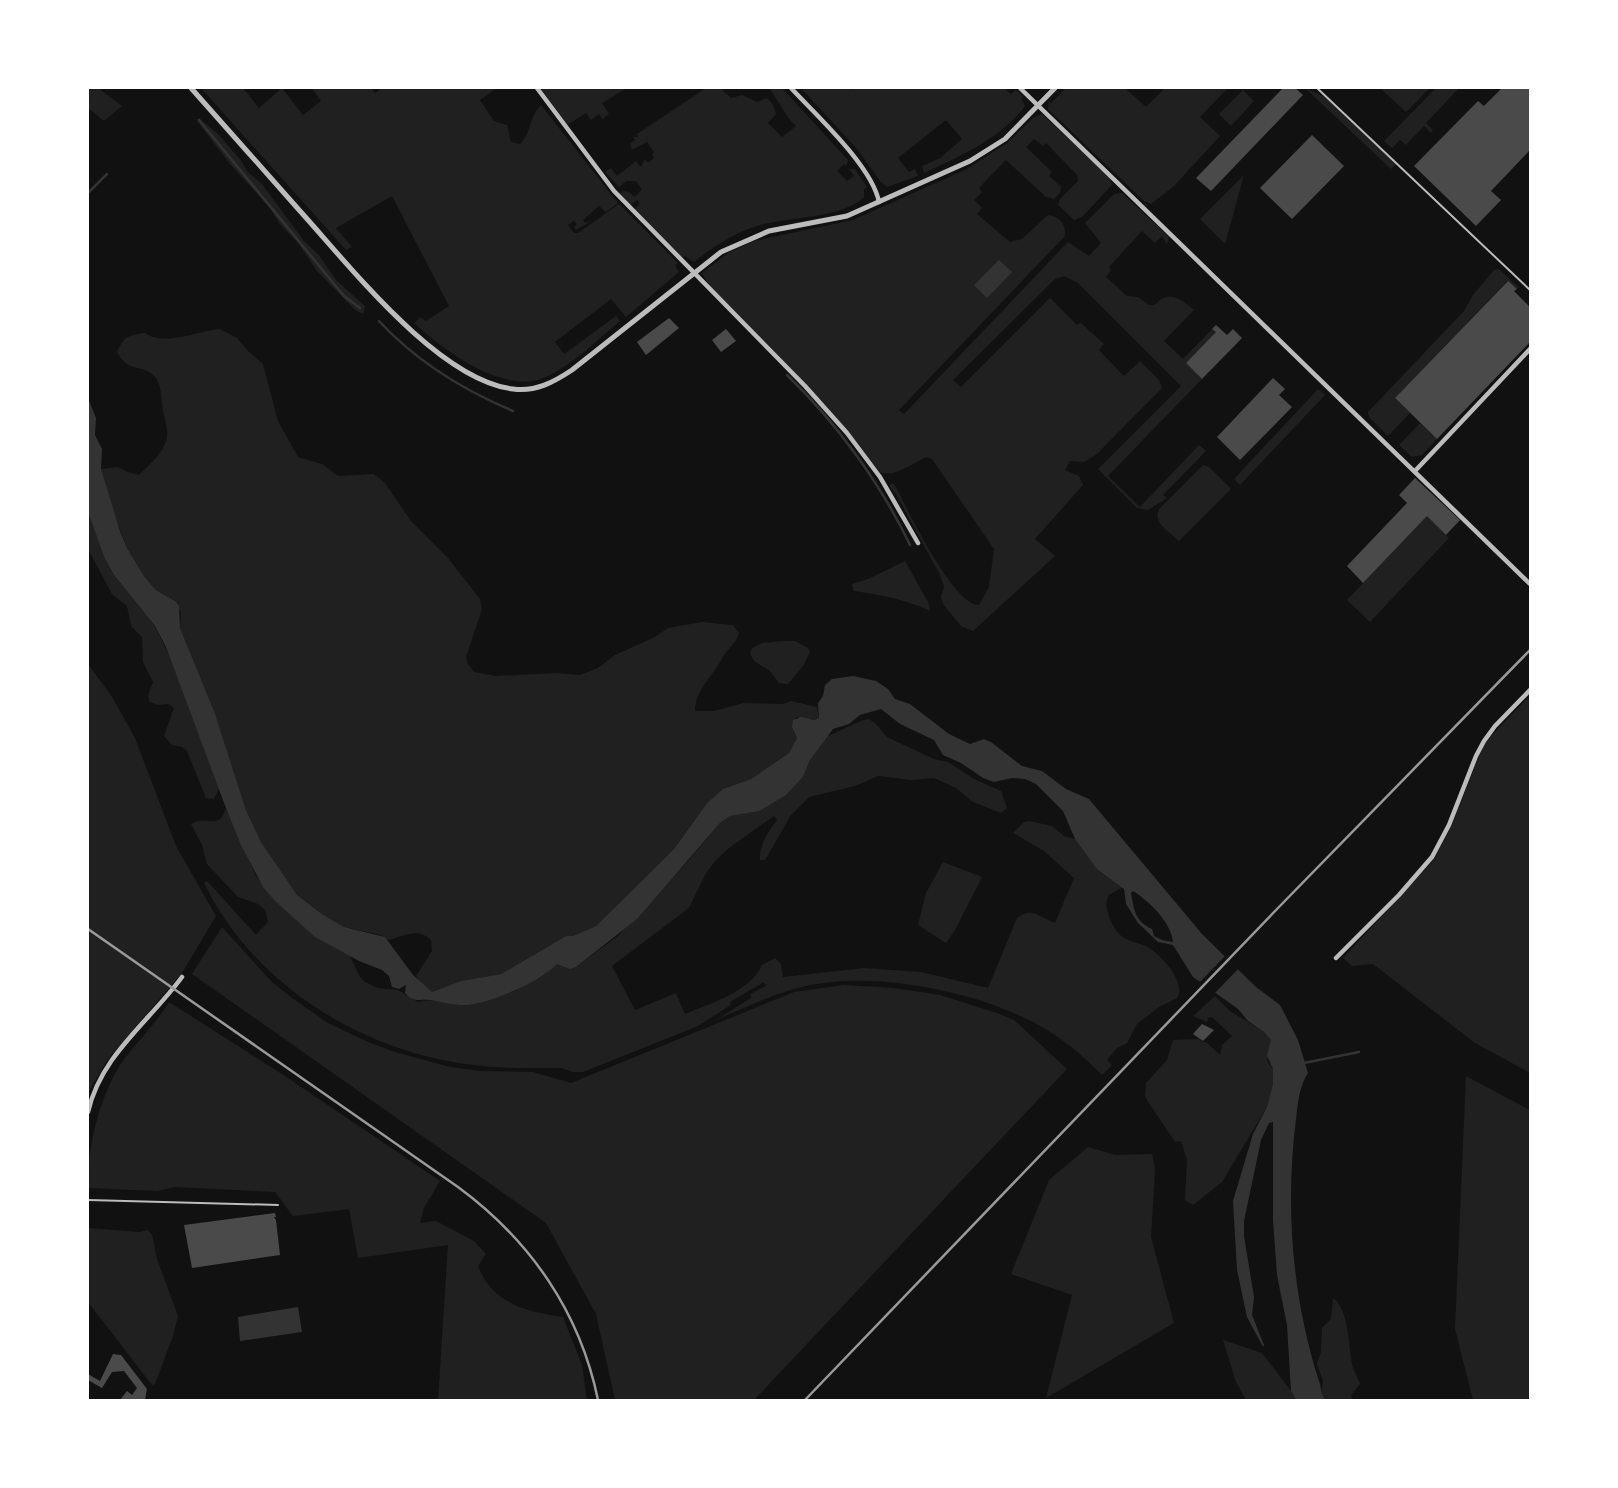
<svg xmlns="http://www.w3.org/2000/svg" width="1618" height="1488" font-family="'Libre Baskerville',serif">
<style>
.green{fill:#202020}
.water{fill:#333;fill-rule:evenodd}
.pier{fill:#111}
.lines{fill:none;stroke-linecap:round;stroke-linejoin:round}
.stream{stroke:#333;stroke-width:2.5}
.building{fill:#4a4a4a}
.service{stroke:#bcbcbc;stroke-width:2}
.minor{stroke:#bcbcbc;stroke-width:4.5}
.tertiary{stroke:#bcbcbc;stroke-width:5}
.rail{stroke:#9a9a9a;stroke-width:2.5}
</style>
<rect width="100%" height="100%" fill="#111"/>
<!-- green -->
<g class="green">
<polygon points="88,88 98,88 122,106 104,121 88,108"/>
<path d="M201 88H243L259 108 282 88 303 115 321 101 312 88H371L375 93 382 88H497L480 100 494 121 507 125 511 142 520 144C531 134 529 117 541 105L618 203 606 212 599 206 583 220 585 223 593 220 576 230 574 227 577 224 574 221 568 225 574 233H578L619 204 678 263 675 265 679 272 626 317 611 299 555 342 564 354 616 316 620 321C597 340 566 372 537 380 497 390 442 349 414 323L420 317 426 321 449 306 392 196 336 228 352 247 346 250Z"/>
<polygon points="543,88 627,88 602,103 609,114 603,119 599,114 591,120 586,113 567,125 541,89"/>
<path d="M706 88H720L731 98 742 95 757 102 767 98 773 105 776 114 768 123 782 137 796 126C784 115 779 101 769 88H782L848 160 846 166 844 164 837 171 847 181 854 176 849 169H855L867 187 864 189V197C843 218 789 217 760 225 736 232 714 246 694 262L685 256 682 258 634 210 640 203 637 200 629 206 619 194 623 191 629 192 634 197 642 190 636 181H626L619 187 605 172 611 168 617 176 636 161 641 167 645 159 648 163 654 158 652 154 654 152 647 142 632 150 630 144 635 140 633 137H638L637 134Z"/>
<path d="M801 88H850L852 90 855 88H1004L1011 94 1016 90 1023 96 1021 99 1025 106C999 140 962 155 924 173L922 166 940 158 962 139 946 120 898 158 909 172 915 169 918 176 887 187 880 181 857 149Z"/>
<polygon points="1066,88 1125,88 1146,107 1165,88 1228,88 1200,117 1220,136 1174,186 1151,204 1144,201 1048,109 1049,101 1051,103"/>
<polygon points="1305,88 1325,97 1396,164 1391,169"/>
<polygon points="1380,88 1430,88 1406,112"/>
<polygon points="1436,88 1459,88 1426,123 1433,130 1431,133 1424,126 1406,145 1400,140 1392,148 1384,141"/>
<polygon points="1243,90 1254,101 1231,126 1219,114"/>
<path d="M1042 114 1109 177 1112 185 1082 217 1074 220 1058 205 1060 199 1078 181 1077 175 1046 143 1043 146 1034 139 1026 147 1052 172 1049 176 1061 187 1060 193 1054 199 1046 197 1006 160 979 188 982 192 974 200 982 208 977 214 1010 242 1022 239 1048 215C1060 216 1066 225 1065 236L899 410 904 414 1068 242 1089 256 1101 243 1085 223 1114 194 1122 193 1169 237 1167 244 1162 236 1155 243 1142 231 1109 267 1111 270 1106 277 1127 296 1138 297 1149 305C1158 306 1156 302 1163 298 1175 293 1186 303 1194 310L1164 341 1183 359 1212 329 1216 332 1186 363 1202 379 1108 476 1140 507 1199 445 1206 451 1163 495 1167 498 1148 510 1137 508 1098 469 1181 386 1078 283 1064 276 1055 279 953 380 961 387 1050 298 1077 325 1081 323 1104 344 1099 350 1124 376 1140 361 1159 380 1162 388 1097 454 1084 462 1070 461 1065 470 1079 476 1083 485 1035 539 1055 556 973 631 961 626 943 604 941 597 944 586 939 573 896 494 889 486 891 483 895 485C907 509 953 605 979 605L989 587 994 549 932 459 926 457C913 463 895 478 880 472 827 406 770 345 709 286L702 273 728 253 754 241 853 220 967 169 1007 143 1034 117Z"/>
<polygon points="199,118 218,134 240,159 248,172 262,184 304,241 318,254 337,281 365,306 363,314 355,310 317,271 298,243 279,223 270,208 230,164 197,121"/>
<polygon points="1244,175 1225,244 1200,219"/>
<polygon points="1499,269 1518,287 1517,289 1507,281 1395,398 1410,413 1388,436 1369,417 1368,412 1464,311 1473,295 1494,270"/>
<path d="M220 329 237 338 248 351 263 364 278 421 298 457 322 464 338 476 374 474 385 483 411 521 448 558 480 599 482 609 466 657 468 664 474 672 496 676 555 673 580 675 598 668 615 655 655 637 668 628 702 622 733 625 739 633C736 644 728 648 723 657 713 676 695 690 695 711H714L743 703 783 704 791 701 817 707 819 718 814 720 796 717 792 727 797 738 789 753 751 779 723 789 707 803 674 849 596 926 573 936H566L501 974 461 981 432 992C425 988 419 983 416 976L432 951 431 940C417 927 404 936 388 940L381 935 344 927 322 914 297 895 288 883 261 842 246 810 213 709 180 628 181 613 175 601 156 590 144 576 127 548 109 499 101 469 118 467 128 472 139 475C149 465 166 451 167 436 168 427 163 414 162 404 161 395 161 385 156 378 144 363 128 374 117 352 124 336 129 335 145 333 165 347 197 331 220 329Z"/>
<polygon points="1318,389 1325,395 1240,485 1234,479"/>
<polygon points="1420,423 1437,439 1422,455 1412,457 1399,445"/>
<path d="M1203 465 1209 467 1231 489 1179 541C1170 532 1152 523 1159 509Z"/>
<polygon points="88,512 104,557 114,575 154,625 171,659 219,789 214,799 206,798 187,751 182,747 172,745 164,736 174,708 169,704 157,705 149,701 148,695 153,682 143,662 142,637 131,626 127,606 112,594 88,549"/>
<polygon points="1427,516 1449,538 1370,622 1347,600"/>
<path d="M905 561 929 604 930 611C905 599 881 595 854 591L852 584 868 579Z"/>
<polygon points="783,641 795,641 808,648 810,652 803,666 788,684 779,683 770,671 754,661 750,654 752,648 762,643"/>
<polygon points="88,664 112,697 135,738 176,846 216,916 182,973 108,1059 88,1093"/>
<polygon points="1530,696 1530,1073 1475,1043 1373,964 1352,966 1343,958 1432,862 1452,825 1479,756 1487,740"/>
<path d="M869 719 875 723 887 737 934 759 948 762 974 779 1001 791 1007 808 1001 813 973 802 956 788 934 778 911 780 878 776 855 786 809 797 791 815 765 860H760C759 845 768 832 777 820L774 816 729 848 716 860 706 873 689 908 612 966 635 1010 676 993 685 1014C711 1003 750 992 762 965L775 958 781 964 783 977 864 968 921 972 988 988 1017 918C1031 906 1040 917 1055 923L1074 878 1044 851 1013 833 1024 822 1029 821 1052 826 1064 836 1075 839 1098 869 1121 884 1123 887 1109 895 1106 903C1107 914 1112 926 1119 934 1128 943 1140 942 1149 948 1162 956 1187 983 1177 998L1159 1007 1137 1024 1127 1043 1117 1048 1107 1060 1112 1065 1102 1075C1090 1063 1076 1050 1062 1040 1002 995 879 969 806 986 775 993 746 1007 716 1020L751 998 750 994 766 986 764 982 730 1002 731 1005 698 1026 583 1072H573L562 1068C530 1068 497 1069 466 1064 357 1049 252 982 204 883L207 881 256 935 268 922 265 910 258 904 238 897 207 864 202 845 191 824C205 814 219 832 226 808L256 876 275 901 315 936 350 956 360 977 365 982 378 988 398 990 418 1002C432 998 447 1003 461 1005 483 1008 543 980 557 964L576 967 618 936 689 860 720 823 730 816 760 811 786 795 803 777 810 760 826 737 863 720Z"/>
<polygon points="943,862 982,877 955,930 946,943 918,925 926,893"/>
<polygon points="222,927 271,981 292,998 328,1023 366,1041 395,1052 450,1067 480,1071 533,1072 571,1083 794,992 844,985 894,988 940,995 997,1013 1014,1020 1067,1069 754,1400 615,1400 596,1314 546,1223 192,974"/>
<polygon points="1215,996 1230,1011 1264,1032 1272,1040 1267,1060 1273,1069 1273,1084 1267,1107 1222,1182 1193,1205 1185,1200 1187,1160 1181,1141 1175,1142 1145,1097 1146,1083 1167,1060 1173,1040 1199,1039 1203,1042 1206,1042 1220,1055 1222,1045 1232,1036 1212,1017 1208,1018 1207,1022 1193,1016"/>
<path d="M169 1002 285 1076 440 1181 424 1208 420 1223 436 1221 474 1241 486 1254 478 1266C492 1304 528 1312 563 1317L582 1365 587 1400H438L448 1245 358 1258 349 1209 293 1216 275 1192 175 1187 157 1191 88 1188C87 1147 100 1092 125 1058 140 1039 156 1023 169 1002Z"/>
<polygon points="1466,1076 1530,1110 1530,1400 1473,1400 1455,1329"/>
<polygon points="1088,1147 1115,1155 1152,1154 1155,1170 1151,1237 1174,1323 1046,1398 1072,1295 1011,1274 1049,1180"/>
<polygon points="88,1228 139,1232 148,1230 152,1235 157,1259 178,1316 173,1336 155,1384 152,1385 88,1302"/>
<path d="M1333 1298C1350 1310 1348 1349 1353 1368 1355 1373 1358 1379 1360 1384L1351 1395 1353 1400H1326L1321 1395 1323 1381 1317 1364 1321 1352 1322 1328 1331 1319Z"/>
<polygon points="1223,1340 1262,1353 1291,1391 1296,1400 1246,1400 1236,1382"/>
</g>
<!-- water -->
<g class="water">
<polygon points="999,260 1012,272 987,298 974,285"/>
<path d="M88 398 96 418 95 435 102 449 101 469 120 531 127 548 144 576 156 590 175 601 179 606 180 628 214 711 246 810 261 842 297 895 322 914 344 927 385 937 413 975 432 992 461 981 501 974 566 936H573L596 926 674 849 707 803 723 789 751 779 789 753 797 738 792 727 793 720 801 717 814 720 819 718 818 703 823 696 825 685 832 679 853 676 876 681 888 689 895 699 910 704 949 734 970 744 984 739 991 742 1022 766 1042 771 1066 789 1089 799 1202 934 1256 987 1280 1005 1298 1040 1308 1073C1299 1087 1298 1103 1296 1119 1285 1207 1292 1297 1319 1381 1322 1389 1320 1394 1326 1400H1296L1291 1391 1287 1325 1277 1275 1273 1220V1122L1269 1123 1261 1140 1244 1221V1236L1254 1297 1252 1315 1264 1345 1263 1347 1247 1317 1237 1270 1233 1201 1253 1134 1267 1107 1273 1084V1069L1267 1056 1271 1040 1264 1032 1248 1021 1238 1009 1193 977 1173 945 1158 942 1138 923 1126 904 1124 889 1097 869 1075 839 1063 811 1036 784 1025 779 1012 778 994 782 983 778 961 763 943 755 934 740 900 724 881 709 860 715 849 724 833 729 810 760 803 777 786 795 760 811 730 816 720 823 637 919 576 967 570 969 557 964C542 981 491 1003 468 1005 456 1006 442 1002 430 1000 419 999 414 1003 405 993L406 985 399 989 392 987 389 976 382 970 359 961 315 937 275 901 263 887 241 845 224 803 166 647 155 626 114 575 104 557 88 512ZM1133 891C1149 901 1171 922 1173 942L1162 940 1154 936 1152 929C1135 921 1134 910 1131 893Z"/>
<polygon points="298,1307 302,1332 240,1341 238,1317"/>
</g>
<!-- pier -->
<polygon class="pier" points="1228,953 1241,966 1213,995 1197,985"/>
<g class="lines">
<!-- stream -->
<g class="stream">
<polyline points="199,120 344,296 360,308"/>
<polyline points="88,193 107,174"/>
<path d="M379 321C416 361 463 390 513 411"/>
<path d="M787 375C836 422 881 484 910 545"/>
<polyline points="1304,1063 1359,1052"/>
</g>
</g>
<!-- building -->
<g class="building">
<polygon points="1283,88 1295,88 1303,95 1211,191 1196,178"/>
<polygon points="1502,88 1530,88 1530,150 1491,191 1501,200 1476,226 1414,166 1478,101 1484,106"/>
<polygon points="1312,135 1344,166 1292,219 1260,188"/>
<polygon points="1508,281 1517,289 1514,291 1530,307 1530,342 1437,439 1395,398"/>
<polygon points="669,318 679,328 646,355 637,342"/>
<polygon points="1216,325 1227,335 1233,329 1242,338 1202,379 1186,363 1216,332 1212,329"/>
<polygon points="726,329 736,341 721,352 712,340"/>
<polygon points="1273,378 1285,389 1279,395 1292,407 1240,460 1217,437"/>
<polygon points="1415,478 1460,520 1446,535 1427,516 1363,583 1347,566 1407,503 1399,495"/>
<polygon points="1202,1024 1214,1030 1203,1041 1193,1034"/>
<polygon points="275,1213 276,1217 274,1217 276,1220 280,1255 192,1268 184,1225"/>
<polygon points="113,1354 121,1355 147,1389 145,1400 120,1400 127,1391 132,1395 137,1388 124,1371 112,1372 102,1388 88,1380 88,1374 100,1381"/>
</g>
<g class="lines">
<!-- service -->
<g class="service">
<polyline points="1317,88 1530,290"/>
<polyline points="88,1200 278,1205"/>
</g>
<!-- minor -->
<g class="minor">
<polyline points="537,88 614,191 805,386 847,433 880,477 918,543"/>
<path d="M791 88C816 115 872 166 879 202"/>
<polyline points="1020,88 1530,584"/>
<polyline points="1415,471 1530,349"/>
<polyline points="1336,958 1399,895 1432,857 1449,825 1476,756 1484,741 1495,726 1530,690"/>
<path d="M88 1112C101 1055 149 1022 182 977"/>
</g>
<!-- tertiary -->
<path class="tertiary" d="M191 88C227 129 264 170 300 211 349 265 438 380 513 389 536 392 554 382 572 370L721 252 769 231 847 216 970 161 1005 139 1055 88"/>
<!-- rail -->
<g class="rail">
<path d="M88 929 458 1187C530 1240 580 1312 598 1400"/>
<polyline points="805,1400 1277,909 1530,650"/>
</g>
</g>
<!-- border -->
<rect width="1618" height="1488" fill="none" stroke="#ffffff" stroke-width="178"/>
</svg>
